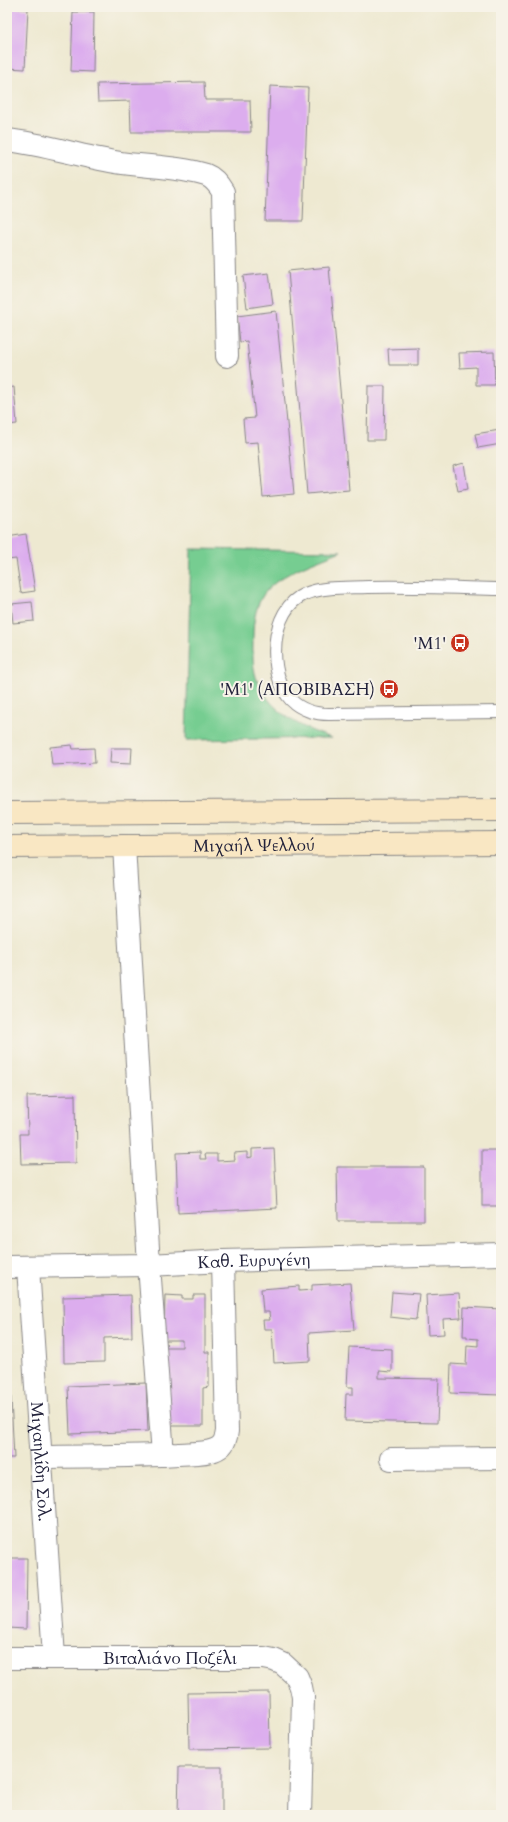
<svg xmlns="http://www.w3.org/2000/svg" width="508" height="1822" font-family="Cardo,serif">
<style>
.green{fill:#76cd91;stroke:#4c7866}
.building{fill:#dcadee}
.lines{fill:none;stroke-linecap:round;stroke-linejoin:round}
.lane-casing{stroke:#888686;stroke-width:14}
.street-casing{stroke:#888686;stroke-width:24}
.secondary-casing{stroke:#888686;stroke-width:24}
.lane{stroke:#fff;stroke-width:12}
.street{stroke:#fff;stroke-width:22}
.secondary{stroke:#f9e7c3;stroke-width:22}
.labels{text-anchor:middle;dominant-baseline:central;stroke-width:4;stroke-linejoin:round;paint-order:stroke}
.poi-label{font-size:17px;fill:#22223b;stroke:#f7f3e8;text-anchor:end}
.street-label{font-size:17px;fill:#22223b;stroke:#f7f3e8}
</style>
<rect width="100%" height="100%" fill="#f7f3e8"/>
<filter id="ink" filterUnits="userSpaceOnUse"><feTurbulence type="fractalNoise" baseFrequency=".025" numOctaves="2"/><feDisplacementMap in="SourceGraphic" scale="8" xChannelSelector="R" yChannelSelector="G"/><feConvolveMatrix kernelMatrix="1 2 1 2 8 2 1 2 1" color-interpolation-filters="sRGB"/></filter>
<filter id="wash" filterUnits="userSpaceOnUse"><feTurbulence type="fractalNoise" baseFrequency=".012" numOctaves="4" result="noise"/><feDisplacementMap in="SourceGraphic" scale="16" xChannelSelector="R" yChannelSelector="G"/><feGaussianBlur stdDeviation="0.9" result="paint"/><feColorMatrix in="noise" values="0 0 0 0 0 0 0 0 0 0 0 0 0 0 0 0 0 1.4 0 .05"/><feComposite in="paint" operator="in"/></filter>
<g filter="url(#wash)">
<rect width="100%" height="100%" fill="#eee9d1"/>
<!-- green -->
<path class="green" d="M191 549 341 551C317 561 287 570 268 589 256 601 253 621 253 637 253 650 252 664 256 677 267 710 300 728 332 738L186 740Z"/>
<g id="blocks">
<!-- building -->
<g class="building">
<polygon points="7,8 28,9 25,69 7,68"/>
<polygon points="73,12 94,12 93,72 71,71"/>
<polygon points="204,82 205,100 250,100 251,132 131,132 130,101 98,102 97,84"/>
<polygon points="270,86 308,88 303,221 265,221"/>
<polygon points="329,267 349,490 307,494 288,271"/>
<polygon points="269,273 273,304 247,308 243,276"/>
<polygon points="276,311 294,494 263,497 258,442 245,443 243,419 255,418 247,341 240,342 237,316"/>
<polygon points="418,348 418,365 389,365 388,349"/>
<polygon points="494,352 495,385 476,385 476,367 460,368 459,353"/>
<polygon points="368,386 385,386 384,440 367,440"/>
<polygon points="14,387 17,424 7,425 7,388"/>
<polygon points="500,430 501,444 478,448 475,434"/>
<polygon points="464,463 468,489 458,491 453,466"/>
<polygon points="26,534 35,591 21,593 16,559 7,560 7,537"/>
<polygon points="32,602 34,621 13,623 11,604"/>
<polygon points="72,745 73,749 94,748 95,763 52,765 50,747"/>
<polygon points="111,748 132,748 131,764 110,763"/>
<polygon points="75,1095 76,1163 21,1164 20,1134 28,1134 27,1096"/>
<polygon points="274,1148 277,1208 178,1213 176,1153 200,1152 200,1159 206,1159 205,1154 217,1154 217,1161 235,1160 234,1153 247,1152 247,1158 252,1157 252,1149"/>
<rect x="482" y="1150" width="19" height="56"/>
<polygon points="337,1167 424,1167 424,1221 338,1221"/>
<polygon points="350,1283 354,1330 309,1333 310,1361 274,1363 272,1329 264,1329 263,1320 270,1320 269,1312 263,1312 261,1289 299,1286 299,1291 312,1290 312,1285"/>
<polygon points="392,1292 419,1294 416,1320 390,1317"/>
<polygon points="459,1293 461,1318 443,1319 444,1334 428,1335 426,1295"/>
<polygon points="131,1295 132,1337 104,1338 104,1362 64,1363 63,1297"/>
<polygon points="165,1295 182,1296 182,1299 193,1299 193,1295 205,1295 205,1352 209,1352 209,1387 203,1388 203,1426 162,1426 165,1347 182,1347 182,1340 164,1340"/>
<polygon points="464,1307 501,1309 500,1395 450,1393 451,1364 466,1365 467,1345 478,1346 478,1339 467,1338 467,1336 463,1336"/>
<polygon points="349,1347 392,1349 392,1372 379,1371 379,1378 439,1379 437,1423 345,1421 346,1394 353,1394 353,1387 347,1387"/>
<polygon points="7,1378 10,1378 14,1458 7,1458"/>
<polygon points="146,1383 148,1431 70,1434 68,1386"/>
<polygon points="7,1558 27,1558 26,1629 7,1628"/>
<polygon points="269,1692 270,1748 189,1749 188,1693"/>
<polygon points="179,1767 222,1767 222,1815 178,1815"/>
</g>
</g>
</g>
<g filter="url(#ink)">
<use href="#blocks" fill-opacity="0" stroke="#888686" stroke-width="1"/>
<g class="lines">
<defs>
<path id="lane" d="M501 589C457 588 412 586 368 587 348 588 324 586 305 594 269 609 267 675 291 700 301 710 316 714 329 714L501 712"/>
<g id="street">
<path d="M7 140C44 144 78 156 115 162 144 167 178 166 206 175 214 178 219 185 223 192L227 356"/>
<polyline points="124,846 149,1265 163,1455"/>
<path id="s1" d="M7 1267 149 1265 223 1261 501 1254"/>
<path id="s2" d="M28 1267 54 1657"/>
<path d="M41 1457C86 1456 132 1457 178 1454 189 1453 204 1454 214 1450 223 1447 226 1440 227 1431L223 1261"/>
<polyline points="391,1459 501,1458"/>
<path id="s3" d="M7 1658H264L274 1660 283 1664 297 1677 301 1687 303 1697 300 1815"/>
</g>
<g id="secondary">
<polyline points="7,813 501,810"/>
<path id="s4" d="M7 847 501 843"/>
</g>
</defs>
<!-- lane casing -->
<use href="#lane" class="lane-casing"/>
<!-- street casing -->
<use href="#street" class="street-casing"/>
<!-- secondary casing -->
<use href="#secondary" class="secondary-casing"/>
<!-- lane -->
<use href="#lane" class="lane"/>
<!-- street -->
<use href="#street" class="street"/>
<!-- secondary -->
<use href="#secondary" class="secondary"/>
</g>
</g>
<!-- icons -->
<defs>
<symbol id="bus-disc" viewBox="-11 -11 22 22"><circle r="9.5" fill="#c8321e" stroke="#f7f3e8"/><path d="M-5-6H5V4H4V6H2V4H-2V6H-4V4H-5ZM-3.5-4V0h7V-4ZM-3.5 1.2v1.5H-2V1.2ZM2 1.2v1.5H3.5V1.2Z" fill="#fff"/></symbol>
</defs>
<g fill-rule="evenodd">
<use href="#bus-disc" x="449" y="632" width="22" height="22"/>
<use href="#bus-disc" x="378" y="678" width="22" height="22"/>
</g>
<g class="labels">
<!-- poi labels -->
<g class="poi-label">
<text x="446" y="643">'Μ1'</text>
<text x="375" y="689">'Μ1' (ΑΠΟΒΙΒΑΣΗ)</text>
</g>
<!-- street labels -->
<g class="street-label">
<text stroke="none"><textPath href="#s4" startOffset="247">Μιχαήλ Ψελλού</textPath></text>
<text stroke="none"><textPath href="#s1" startOffset="247">Καθ. Ευρυγένη</textPath></text>
<text stroke="none"><textPath href="#s2" startOffset="195">Μιχαηλίδη Σολ.</textPath></text>
<text stroke="none"><textPath href="#s3" startOffset="163">Βιταλιάνο Ποζέλι</textPath></text>
</g>
</g>
<!-- margin -->
<rect width="508" height="1822" fill="none" stroke="#f7f3e8" stroke-width="24"/>
</svg>
